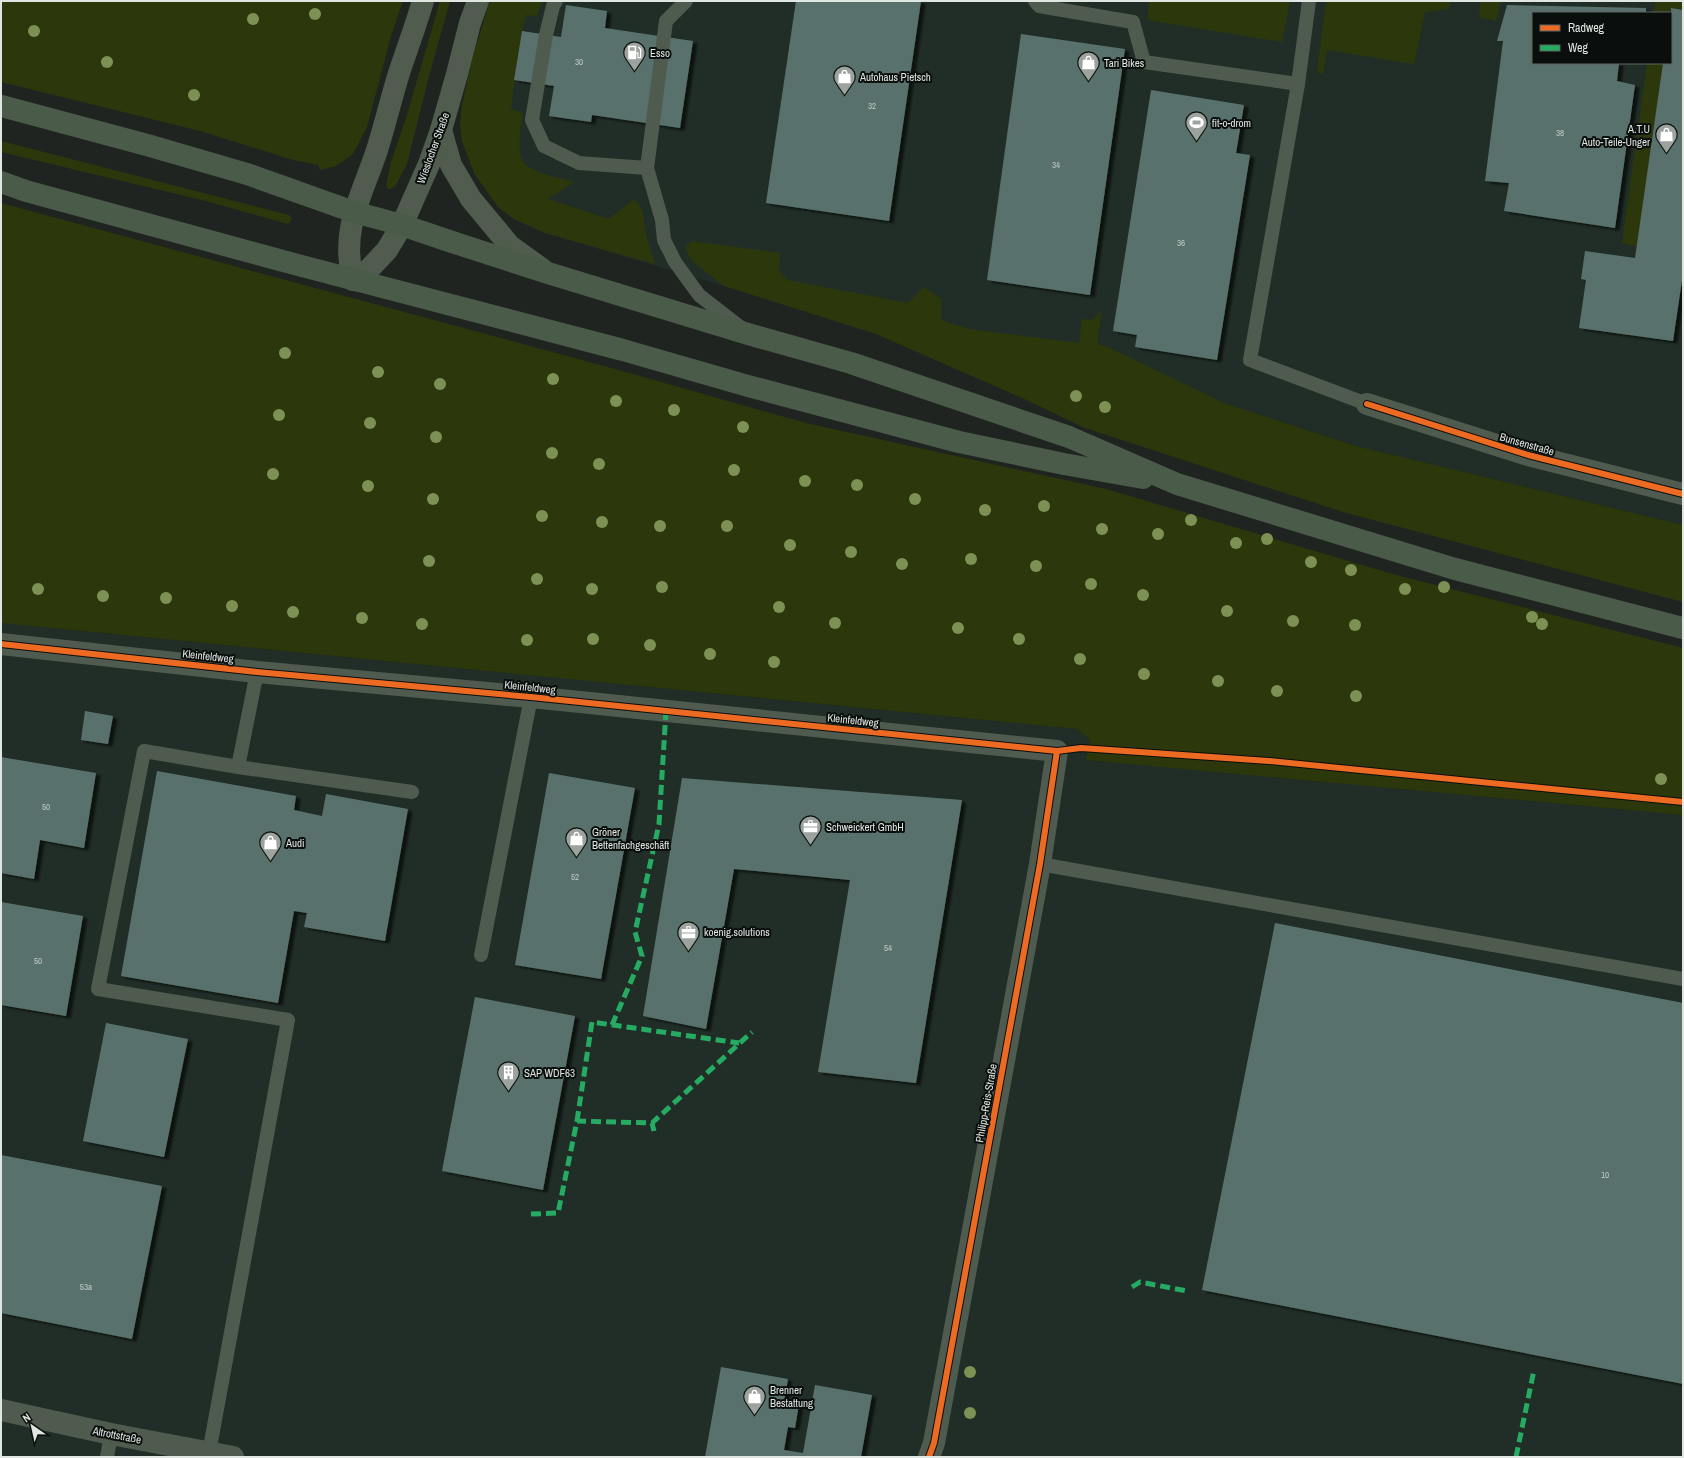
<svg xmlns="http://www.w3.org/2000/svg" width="1684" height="1458" font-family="'Archivo Narrow',sans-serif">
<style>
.built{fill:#212e27;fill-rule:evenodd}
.green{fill:#2c380b}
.building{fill:#59716c;filter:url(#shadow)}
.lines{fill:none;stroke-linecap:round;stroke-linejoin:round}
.lane{stroke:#505b50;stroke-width:14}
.street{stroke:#505b50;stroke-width:22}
.secondary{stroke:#4f5c4e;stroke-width:22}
.primary{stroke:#4b5b4a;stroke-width:22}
.quiet{stroke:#26ab63;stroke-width:5;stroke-dasharray:10 5;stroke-linecap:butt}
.cycleway-casing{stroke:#0a0e0c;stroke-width:8}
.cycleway{stroke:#ed6a23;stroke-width:6}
.tree{fill:#7d9155}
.labels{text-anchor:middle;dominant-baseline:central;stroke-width:4;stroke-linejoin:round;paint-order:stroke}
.number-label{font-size:9px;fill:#bec9c4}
.poi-label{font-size:11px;fill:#e0e6e2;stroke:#0a0e0c;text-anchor:start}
.street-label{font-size:11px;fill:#e0e6e2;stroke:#0a0e0c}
</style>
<defs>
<filter id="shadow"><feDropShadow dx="4.5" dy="2.5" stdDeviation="1" flood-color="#0009"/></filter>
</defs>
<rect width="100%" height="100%" fill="#1f2421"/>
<!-- built -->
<g class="built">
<path d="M490 1H1683V525L1356 446 1224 403 724 286 545 233 514 219 498 207 474 173 462 141 460 124 462 105 473 56ZM1533 13H1671V63H1533Z"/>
<polygon points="1,623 1077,729 1090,740 1087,760 1683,815 1683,1457 1,1457"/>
</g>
<!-- green -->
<g class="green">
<polygon points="1,1 403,1 391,36 367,127 353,154 336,166 320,170 318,165 293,160 200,131 1,82"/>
<polygon points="440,1 450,1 429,76 407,164 396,185 391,189 388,189 386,185 391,162 406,118"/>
<path d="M490 1H542L537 16 526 15C518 46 515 78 511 109L523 113C521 126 517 148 522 160 527 172 561 178 574 182L548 199 609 219 634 199C645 206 643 222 646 234 648 244 652 254 655 264L545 233 514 219 498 207 474 173 462 141 460 124 462 105 473 56Z"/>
<polygon points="1149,1 1290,1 1282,42 1147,20"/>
<polygon points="1326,1 1451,1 1449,9 1425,12 1414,64 1327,50 1323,74 1317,72"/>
<polygon points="1480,1 1501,1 1496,21 1479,17"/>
<polygon points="1655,1 1683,1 1683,10 1671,8 1670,13 1654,13"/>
<polygon points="1647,63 1663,63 1637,247 1622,243"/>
<polygon points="1,141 289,215 292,219 288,224 206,201 1,152"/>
<polygon points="1,203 615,369 806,423 1106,489 1396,575 1683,648 1683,815 1086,760 1090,740 1077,729 1,623"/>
<polygon points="691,241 780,253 779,271 787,280 908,303 924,287 941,299 941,320 969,329 1079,343 1082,319 1092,320 1102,310 1097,344 1110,348 1224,403 1356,446 1683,525 1683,602 1343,512 1085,428 1020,397 876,334 724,286 692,261 685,248"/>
</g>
<!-- building -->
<g class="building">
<polygon points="796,1 921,1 889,221 766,203"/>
<polygon points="566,5 607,11 605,28 693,41 680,128 592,115 591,122 549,116 554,86 514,80 522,31 561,37"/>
<polygon points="1507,5 1646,8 1646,13 1533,13 1533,63 1619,63 1617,81 1635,85 1615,228 1504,211 1509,183 1485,181 1503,41 1497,41"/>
<polygon points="1671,8 1683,10 1683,273 1673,341 1579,328 1586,280 1581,279 1585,251 1635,258 1663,63 1671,63"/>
<polygon points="1021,34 1125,49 1090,295 987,280"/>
<polygon points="1151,90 1244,105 1236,153 1250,155 1217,360 1135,347 1137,335 1113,331"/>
<polygon points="85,711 113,716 108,744 81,740"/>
<polygon points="1,757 96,773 84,848 40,840 34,879 1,873"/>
<polygon points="157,771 296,796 294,810 322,816 326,794 408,809 385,941 304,927 307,913 294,911 278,1003 121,976"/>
<polygon points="549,773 635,788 601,979 515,965"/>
<polygon points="682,778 962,800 916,1083 818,1072 850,880 734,869 706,1029 643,1016"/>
<polygon points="1,902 83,916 66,1016 1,1005"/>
<polygon points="1275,923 1683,1003 1683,1384 1202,1290"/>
<polygon points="475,997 575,1016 543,1190 442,1171"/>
<polygon points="106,1023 188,1039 164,1157 83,1141"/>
<polygon points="1,1155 162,1186 132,1339 1,1313"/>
<polygon points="721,1367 788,1379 784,1402 799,1404 795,1428 788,1427 784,1450 803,1453 815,1385 872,1395 861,1457 705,1457"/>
</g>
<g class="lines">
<!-- lane -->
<g class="lane">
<polyline points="556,1 553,6 546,35 532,120 544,146 579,163 647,168"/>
<polyline points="686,1 666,21 647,168 662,220 664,240 675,262 699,295 740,327"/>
<polyline points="1035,1 1039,6 1133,22 1144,62 1298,84"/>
<polyline points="1309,1 1298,84 1250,360 1367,404"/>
<polyline points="238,767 412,792"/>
<polyline points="1040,864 1683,979"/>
<polyline points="481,955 531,697"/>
<polyline points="209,1453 288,1020 98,989 144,751 238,767 257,672"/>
<polyline points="107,1457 111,1434"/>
</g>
<!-- street -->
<g class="street">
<polyline points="1367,404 1528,455 1683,494"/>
<polyline points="1,644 257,672 531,697 1057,751 1040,864 934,1443 929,1457"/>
<polyline points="1,1410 111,1434 233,1457"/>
</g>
<!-- secondary -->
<g class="secondary">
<polyline points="441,130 451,165 471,199 510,246 542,269"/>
<path d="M353 280C340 229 362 196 377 150 385 125 391 99 399 73 407 49 416 25 423 1"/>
<polyline points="358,281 387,250 402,225 429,164 441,130 457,74 470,23 478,1"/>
</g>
<!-- primary -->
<g class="primary">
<polyline points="1,106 147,145 247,174 354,212 402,225 452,242 548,273 748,334 851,363 1069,437 1177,484 1455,569 1683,628"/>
<polyline points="1,182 26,191 298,265 623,350 748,386 959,442 1064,464 1143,478"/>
</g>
<!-- quiet -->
<g class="quiet">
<polyline points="612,1025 642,956 635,932 659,824 666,711"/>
<polyline points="577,1121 592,1022 739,1043"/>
<polyline points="652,1123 654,1131"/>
<polyline points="531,1214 558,1213 577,1121 652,1123 752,1032"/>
<polyline points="1132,1287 1140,1282 1187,1291"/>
<polyline points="1516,1457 1534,1370"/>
</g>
<defs>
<g id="cycleway">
<polyline points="1367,404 1528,455 1683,494"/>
<polyline points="1,644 257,672 531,697 1057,751 1081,748 1269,761 1683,802"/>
<polyline points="929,1457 934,1443 1040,864 1057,751"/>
</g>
</defs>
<!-- cycleway casing -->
<use href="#cycleway" class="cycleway-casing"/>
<!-- cycleway -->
<use href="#cycleway" class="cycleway"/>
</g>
<!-- trees -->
<g class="tree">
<circle cx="315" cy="14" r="6"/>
<circle cx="253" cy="19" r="6"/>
<circle cx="34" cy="31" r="6"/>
<circle cx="107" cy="62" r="6"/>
<circle cx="194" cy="95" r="6"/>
<circle cx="285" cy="353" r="6"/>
<circle cx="378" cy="372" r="6"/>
<circle cx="553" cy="379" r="6"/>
<circle cx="440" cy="384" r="6"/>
<circle cx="1076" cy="396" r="6"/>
<circle cx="616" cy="401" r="6"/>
<circle cx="1105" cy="407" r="6"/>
<circle cx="674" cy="410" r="6"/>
<circle cx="279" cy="415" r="6"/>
<circle cx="370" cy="423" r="6"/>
<circle cx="743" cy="427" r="6"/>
<circle cx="436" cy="437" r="6"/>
<circle cx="552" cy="453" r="6"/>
<circle cx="599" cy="464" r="6"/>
<circle cx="734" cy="470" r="6"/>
<circle cx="273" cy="474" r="6"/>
<circle cx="805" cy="481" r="6"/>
<circle cx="857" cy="485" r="6"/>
<circle cx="368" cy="486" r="6"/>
<circle cx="433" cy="499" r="6"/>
<circle cx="915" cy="499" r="6"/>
<circle cx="1044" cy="506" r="6"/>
<circle cx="985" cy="510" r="6"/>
<circle cx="542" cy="516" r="6"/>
<circle cx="1191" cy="520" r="6"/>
<circle cx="602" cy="522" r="6"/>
<circle cx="660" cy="526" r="6"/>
<circle cx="727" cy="526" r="6"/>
<circle cx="1102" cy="529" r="6"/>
<circle cx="1158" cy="534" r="6"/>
<circle cx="1267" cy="539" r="6"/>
<circle cx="1236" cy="543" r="6"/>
<circle cx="790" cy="545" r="6"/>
<circle cx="851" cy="552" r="6"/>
<circle cx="971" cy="559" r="6"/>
<circle cx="429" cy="561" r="6"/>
<circle cx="1311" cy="562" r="6"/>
<circle cx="902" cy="564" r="6"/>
<circle cx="1036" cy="566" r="6"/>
<circle cx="1351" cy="570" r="6"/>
<circle cx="537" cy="579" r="6"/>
<circle cx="1091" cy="584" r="6"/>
<circle cx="662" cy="587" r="6"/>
<circle cx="1444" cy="587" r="6"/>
<circle cx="38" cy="589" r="6"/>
<circle cx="592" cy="589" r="6"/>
<circle cx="1405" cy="589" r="6"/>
<circle cx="1143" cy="595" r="6"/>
<circle cx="103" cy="596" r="6"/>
<circle cx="166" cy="598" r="6"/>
<circle cx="232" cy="606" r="6"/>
<circle cx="779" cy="607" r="6"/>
<circle cx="1227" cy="611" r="6"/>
<circle cx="293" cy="612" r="6"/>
<circle cx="1532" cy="617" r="6"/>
<circle cx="362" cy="618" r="6"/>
<circle cx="1293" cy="621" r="6"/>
<circle cx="835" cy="623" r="6"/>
<circle cx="422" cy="624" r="6"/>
<circle cx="1542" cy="624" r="6"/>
<circle cx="1355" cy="625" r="6"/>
<circle cx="958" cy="628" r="6"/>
<circle cx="593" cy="639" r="6"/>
<circle cx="1019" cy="639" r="6"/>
<circle cx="527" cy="640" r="6"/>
<circle cx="650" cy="645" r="6"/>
<circle cx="710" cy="654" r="6"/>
<circle cx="1080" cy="659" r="6"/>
<circle cx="774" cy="662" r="6"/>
<circle cx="1144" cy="674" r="6"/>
<circle cx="1218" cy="681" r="6"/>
<circle cx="1277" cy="691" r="6"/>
<circle cx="1356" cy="696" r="6"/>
<circle cx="1661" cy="779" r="6"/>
<circle cx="970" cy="1372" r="6"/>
<circle cx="970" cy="1413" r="6"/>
</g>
<!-- icons -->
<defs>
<symbol id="fuel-pin" viewBox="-11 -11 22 30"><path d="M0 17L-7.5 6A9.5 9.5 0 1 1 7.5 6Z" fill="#9ca29e" stroke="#0a0e0c"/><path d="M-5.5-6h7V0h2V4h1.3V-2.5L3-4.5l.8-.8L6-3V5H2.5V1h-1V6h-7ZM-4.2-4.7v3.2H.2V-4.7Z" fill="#fff"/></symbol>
<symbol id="shop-pin" viewBox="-11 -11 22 30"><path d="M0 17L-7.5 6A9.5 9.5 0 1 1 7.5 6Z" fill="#9ca29e" stroke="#0a0e0c"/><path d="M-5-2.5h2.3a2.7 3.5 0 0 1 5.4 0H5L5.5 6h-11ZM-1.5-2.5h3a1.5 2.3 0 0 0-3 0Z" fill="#fff"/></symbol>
<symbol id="stadium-pin" viewBox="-11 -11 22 30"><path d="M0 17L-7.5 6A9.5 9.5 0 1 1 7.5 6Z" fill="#9ca29e" stroke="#0a0e0c"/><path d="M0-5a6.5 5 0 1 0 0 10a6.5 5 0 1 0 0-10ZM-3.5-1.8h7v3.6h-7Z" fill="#fff"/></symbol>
<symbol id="office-pin" viewBox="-11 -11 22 30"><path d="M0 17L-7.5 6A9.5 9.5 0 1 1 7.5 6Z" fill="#9ca29e" stroke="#0a0e0c"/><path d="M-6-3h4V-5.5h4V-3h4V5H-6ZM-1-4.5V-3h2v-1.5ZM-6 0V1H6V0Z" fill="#fff"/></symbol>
<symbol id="building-pin" viewBox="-11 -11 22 30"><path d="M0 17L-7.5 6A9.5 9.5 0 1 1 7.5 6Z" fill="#9ca29e" stroke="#0a0e0c"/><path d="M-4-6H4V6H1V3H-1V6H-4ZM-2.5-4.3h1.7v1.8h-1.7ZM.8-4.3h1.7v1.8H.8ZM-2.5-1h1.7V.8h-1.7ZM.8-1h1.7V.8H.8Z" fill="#fff"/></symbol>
</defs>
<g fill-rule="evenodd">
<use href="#fuel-pin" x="622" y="40" width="25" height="34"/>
<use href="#shop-pin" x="1076" y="50" width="25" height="34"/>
<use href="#shop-pin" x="832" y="64" width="25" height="34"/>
<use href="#stadium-pin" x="1184" y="110" width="25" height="34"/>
<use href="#shop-pin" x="1654" y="122" width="25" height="34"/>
<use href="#office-pin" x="798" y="814" width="25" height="34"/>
<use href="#shop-pin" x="564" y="826" width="25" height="34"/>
<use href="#shop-pin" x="258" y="830" width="25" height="34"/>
<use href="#office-pin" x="676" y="920" width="25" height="34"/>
<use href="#building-pin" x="496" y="1060" width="25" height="34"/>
<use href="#shop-pin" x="742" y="1384" width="25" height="34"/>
</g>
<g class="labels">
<!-- number labels -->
<g class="number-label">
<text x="579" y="62">30</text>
<text x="872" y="106">32</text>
<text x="1560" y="133">38</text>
<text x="1056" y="165">34</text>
<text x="1181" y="243">36</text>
<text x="46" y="807">50</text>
<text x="575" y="877">52</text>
<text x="888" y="948">54</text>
<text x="38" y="961">50</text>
<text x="1605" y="1175">10</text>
<text x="86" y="1287">53a</text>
</g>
<!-- poi labels -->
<g class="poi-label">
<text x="650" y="53">Esso</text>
<text x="1104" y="63">Tari Bikes</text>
<text x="860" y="77">Autohaus Pietsch</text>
<text x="1212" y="123">fit-o-drom</text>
<text x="1650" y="129" text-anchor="end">A.T.U<tspan x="1650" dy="13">Auto-Teile-Unger</tspan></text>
<text x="826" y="827">Schweickert GmbH</text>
<text x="592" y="832">Gröner<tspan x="592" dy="13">Bettenfachgeschäft</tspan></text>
<text x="286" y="843">Audi</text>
<text x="704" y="932">koenig.solutions</text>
<text x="524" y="1073">SAP WDF63</text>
<text x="770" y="1390">Brenner<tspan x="770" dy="13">Bestattung</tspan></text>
</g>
<!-- street labels -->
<g class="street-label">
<text transform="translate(433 148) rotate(-70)">Wieslocher Straße</text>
<text transform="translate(1527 444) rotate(16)">Bunsenstraße</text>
<text transform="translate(208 656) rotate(6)">Kleinfeldweg</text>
<text transform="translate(530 687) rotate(6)">Kleinfeldweg</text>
<text transform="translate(853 720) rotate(6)">Kleinfeldweg</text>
<text transform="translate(986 1103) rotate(-80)">Philipp-Reis-Straße</text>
<text transform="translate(117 1435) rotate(11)">Altrottstraße</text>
</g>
</g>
<!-- border -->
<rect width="1684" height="1458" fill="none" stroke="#e0e6e2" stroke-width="4"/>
<!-- legend -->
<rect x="1532" y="12" width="140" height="52" fill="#0a0e0c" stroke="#606462"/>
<rect x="1540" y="25" width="20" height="6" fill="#ed6a23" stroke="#606462"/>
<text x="1568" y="32" font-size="12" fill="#e0e6e2">Radweg</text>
<rect x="1540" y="45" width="20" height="6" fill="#26ab63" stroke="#606462"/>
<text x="1568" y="52" font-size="12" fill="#e0e6e2">Weg</text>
<!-- north arrow -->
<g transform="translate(32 1426) rotate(326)" stroke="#0a0e0c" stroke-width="3" paint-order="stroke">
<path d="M0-3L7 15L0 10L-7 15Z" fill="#e0e6e2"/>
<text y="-6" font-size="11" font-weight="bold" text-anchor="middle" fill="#e0e6e2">N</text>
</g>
</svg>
